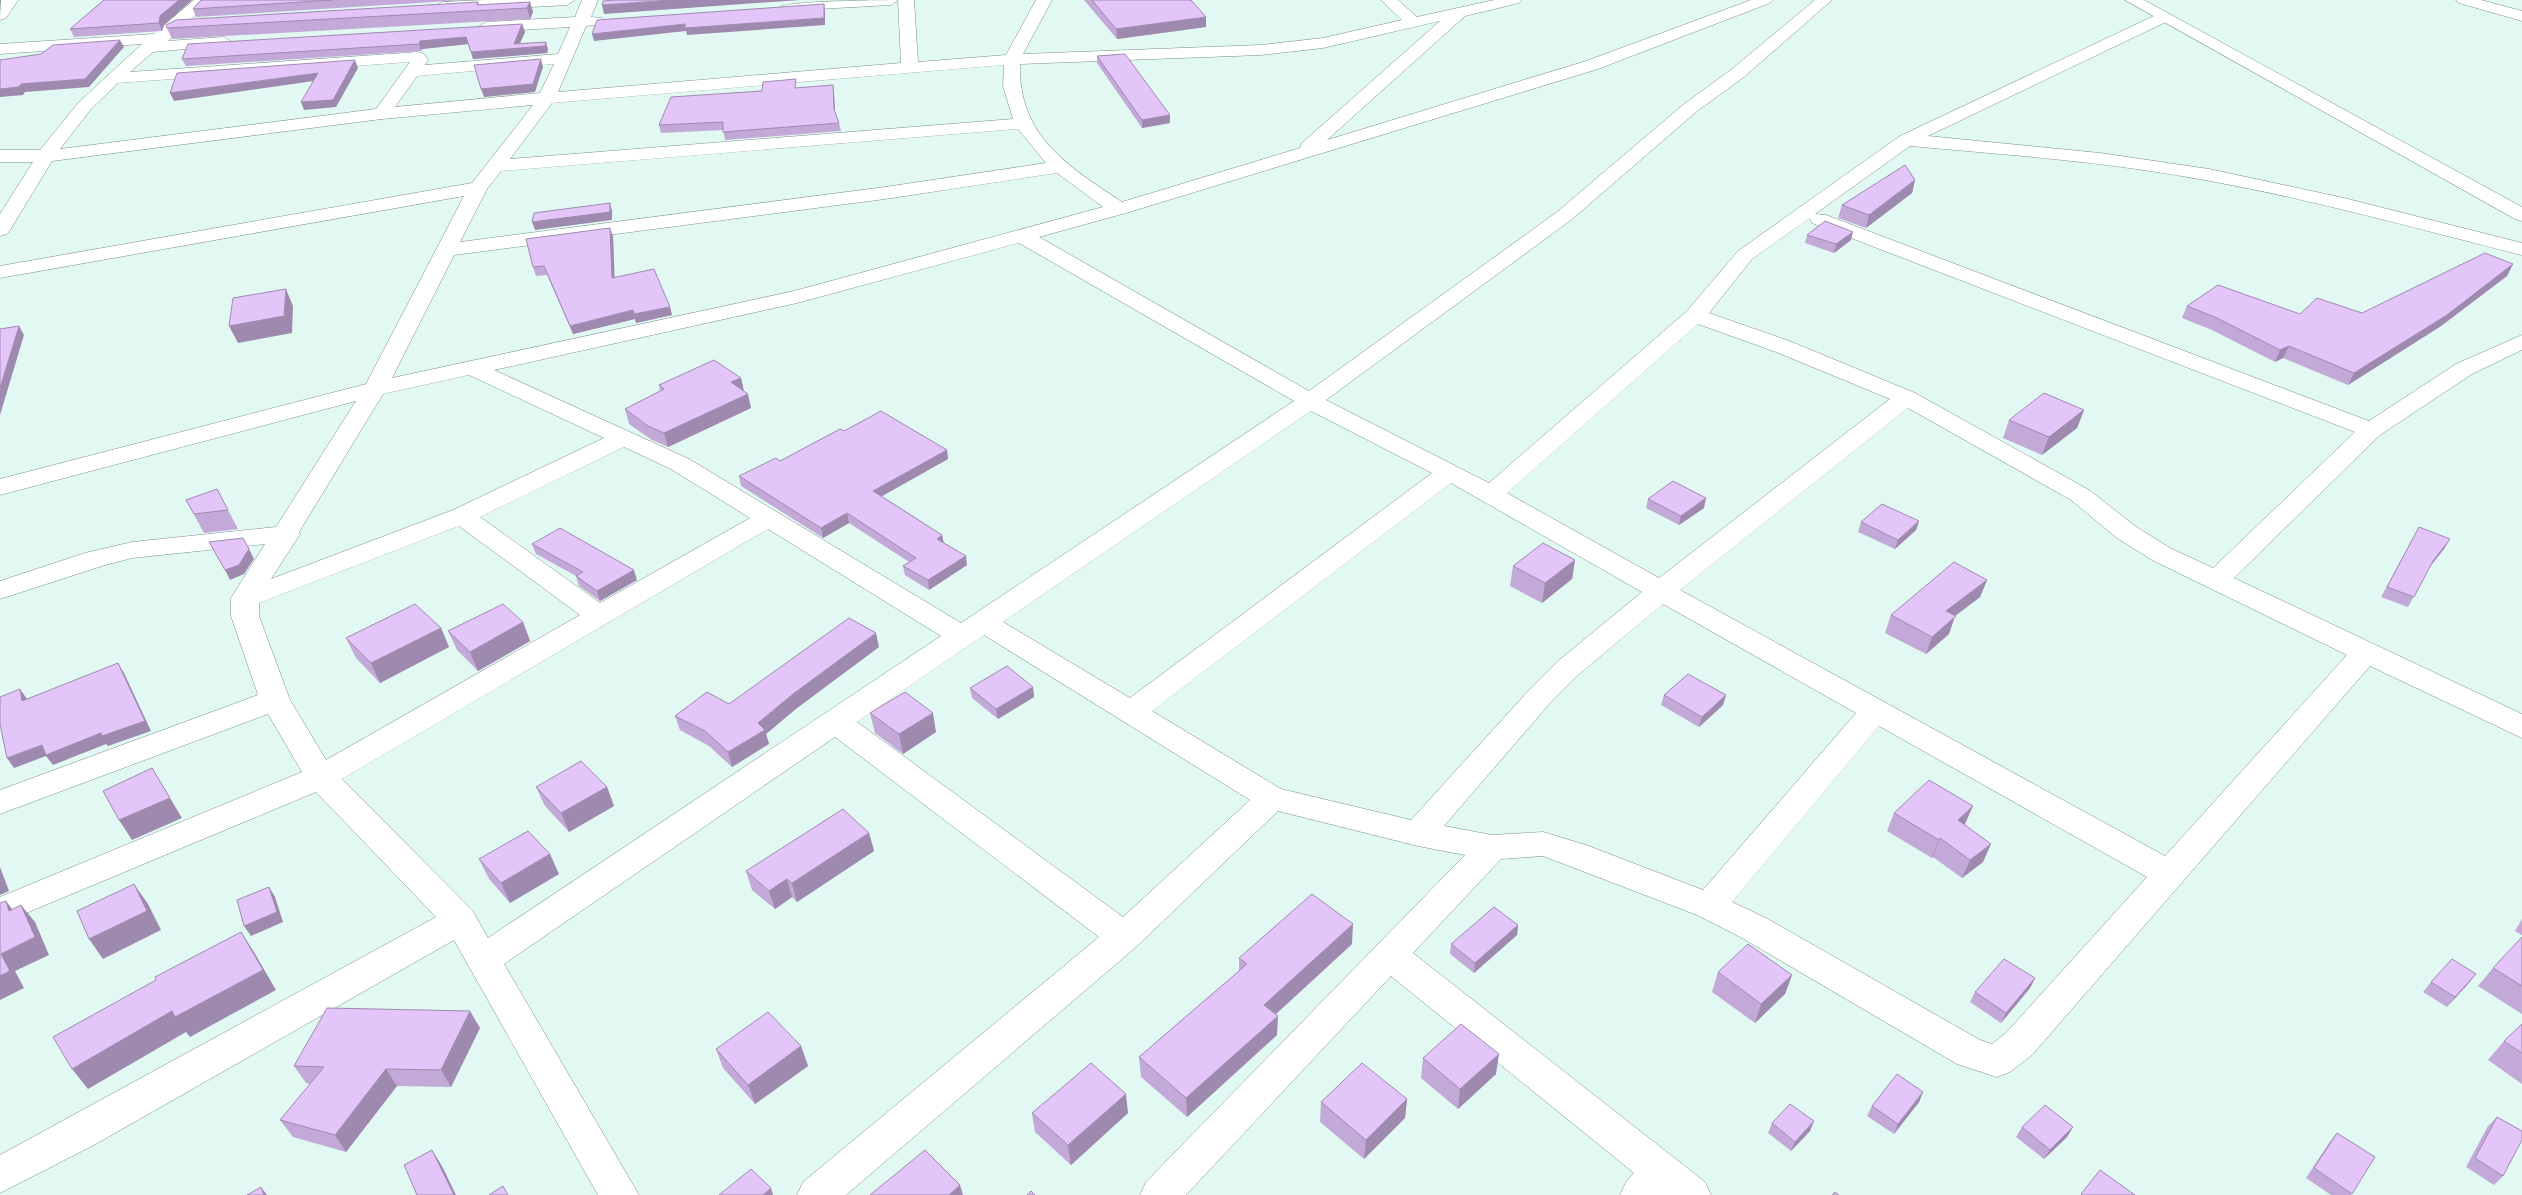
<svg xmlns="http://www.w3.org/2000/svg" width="2522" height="1195" font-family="'PT Sans Narrow',sans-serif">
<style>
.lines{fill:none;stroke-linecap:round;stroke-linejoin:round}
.minor-casing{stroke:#798f89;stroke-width:1}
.major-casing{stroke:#798f89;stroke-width:1}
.minor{fill:#fff;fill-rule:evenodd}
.major{fill:#fff;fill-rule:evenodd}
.wall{fill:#c3a9d7}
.shaded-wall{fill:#9f8aaf}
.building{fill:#e3c5fa;stroke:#9f8aaf}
</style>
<rect width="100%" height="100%" fill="#e1f9f2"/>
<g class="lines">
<defs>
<g id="minor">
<polygon points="1,0 18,0 6,18 0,20"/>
<path d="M194 0H211L168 41 224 37 232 42 230 45 153 52 130 72 418 52 424 54 428 60 425 65 558 54 570 27 486 32 478 27 486 22 575 17 582 0H598L591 17 602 18 604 21 602 24 586 26 558 92 901 63 898 0 891 5 781 11 778 8C786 0 895 0 914 0L918 62 1006 55 1036 0H1052L1023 54 1261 45 1323 38 1402 20 1381 0H1398L1417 17 1494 0H1522L1519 3 1465 16 1327 140 1586 61 1751 0H1773L1770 3 1598 69 1126 213 1039 237 1309 391 1557 212 1684 104 1732 69 1815 0H1832L1744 77 1696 112 1571 220 1326 400 1489 483 1687 311 1738 251 1900 136 2158 14H2170L2172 17 2170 20 1928 136 2100 153 2209 169 2344 198 2522 243V255C2418 229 2315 200 2210 181 2111 162 2010 155 1910 146L1815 214 1826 215 2369 421 2456 364 2522 335V350L2472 374 2380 435 2234 578 2522 714V738L2370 666 2032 1055 2010 1072 1997 1077 1957 1064 1742 938 1697 915 1543 856 1501 859 1413 953 1705 1182 1711 1195H1620L1626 1182 1634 1173 1391 976 1186 1195H1140L1146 1182 1465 855 1418 846 1278 811 1136 947 846 1195H797L803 1182 1099 937 835 737 504 964 639 1195H598L454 940 94 1145 0 1193V1155L436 917 316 792 0 924V897L302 772 268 714 0 814V790L258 695 231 616V598L265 544 132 558 102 566 0 599V581L85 553 132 542 276 527 356 401 0 495V479L366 384 464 196 0 278V266L472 183 533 105 382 119 52 161 10 230 7 234 0 236V214L33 162H0V150H40L79 102 142 44 0 54V44L154 34ZM1440 21 1302 143 1300 148 1122 202C1068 166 1018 136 1020 64L1261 55 1323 48ZM410 62 376 109 60 149 91 109 118 83ZM554 64 540 93 395 107 417 76ZM1004 65 1003 86 1013 119 510 159 552 103ZM1018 129 1046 163 885 187 460 242 487 189 501 171ZM1057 173 1103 207 794 291 392 378 454 255 885 199ZM1810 218 1812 223 2355 432 2213 568 2170 548 2135 526 2089 490 1915 393 1792 342 1709 313 1752 259ZM1019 243 1294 401 961 623 689 459 494 370 797 303ZM1698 324 1776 352 1890 399 1659 578 1507 493ZM469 375 604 438 453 510 271 579 300 534 299 532 383 394ZM1908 408 2071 500 2117 538 2152 560 2347 655 2165 856 1680 590ZM1311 411 1432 473 1130 698 1003 622ZM624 447 671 469 750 518 600 603 480 517ZM1451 483 1642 592 1558 661 1530 689 1411 820 1281 789 1152 711ZM459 526 580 615 326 760 290 700 259 616V603ZM768 529 941 636 488 938 472 910 342 779ZM1663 604 1856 713 1703 890 1586 845 1543 832 1492 835 1444 826 1550 703 1578 675ZM984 635 1250 800 1123 917 857 722ZM1879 726 2147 877 2006 1033 1992 1044 1980 1040 1766 918 1732 902Z"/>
<polygon points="485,0 575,0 567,5 442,12 434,7 442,2"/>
<polygon points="2456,0 2481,0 2522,11 2522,21 2459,3"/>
</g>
<polygon id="major" points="2125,0 2144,0 2522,207 2522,221 2515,219"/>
</defs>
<!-- minor casing -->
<use href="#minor" class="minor-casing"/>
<!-- major casing -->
<use href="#major" class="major-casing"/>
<!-- minor -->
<use href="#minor" class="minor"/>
<!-- major -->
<use href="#major" class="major"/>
</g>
<!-- wall -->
<g class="wall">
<polygon points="104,0 192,0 164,25 162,31 74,37 70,29"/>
<polygon points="201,0 465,0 196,17 193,9"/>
<polygon points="1084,0 1191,0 1206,27 1117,39"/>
<polygon points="478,2 479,5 530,2 533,12 530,19 172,39 167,28"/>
<polygon points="522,24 525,32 519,44 546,42 548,50 547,53 473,59 468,44 422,49 421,51 186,66 182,59"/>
<polygon points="1097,56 1170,115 1170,123 1142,128 1097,63"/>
<polygon points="797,88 834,93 835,112 839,123 841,131 725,140 723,130 661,133 659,125"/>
<polygon points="1915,180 1912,193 1866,228 1838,218 1842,205"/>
<polygon points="1807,235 1851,240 1834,253 1805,243"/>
<polygon points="613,236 614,278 670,307 672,315 636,323 635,319 573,334 547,275 536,276 533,267"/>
<polygon points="2513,264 2507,276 2441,326 2348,385 2283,358 2275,362 2212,330 2182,318 2187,306 2300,314 2362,313"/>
<polygon points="741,378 744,391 751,408 668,447 652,440 629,424 625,409 660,391 659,385"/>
<polygon points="2084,410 2077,428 2042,455 2003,438 2009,420"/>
<polygon points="844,431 947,450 948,459 882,496 942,535 943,542 967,565 929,590 905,575 903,566 909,562 849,523 823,538 741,486 739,476 780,461"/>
<polygon points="217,489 238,529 204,533 186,500"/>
<polygon points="1648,499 1704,508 1679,525 1646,508"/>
<polygon points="1919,521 1916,530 1895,549 1858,532 1861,522"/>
<polygon points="2414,536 2444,549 2429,568 2408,607 2381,597"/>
<polygon points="532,544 637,580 600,601 579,586 576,576 536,554"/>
<polygon points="1575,560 1572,579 1542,603 1510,586 1513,566"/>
<polygon points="1987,580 1980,597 1955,616 1949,634 1926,654 1885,633 1891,615"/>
<polygon points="523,622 530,641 478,671 457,650 448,631"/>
<polygon points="441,628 449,647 380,683 356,658 346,638"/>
<polygon points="879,647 797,708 766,734 769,744 732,767 709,746 680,730 675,716 729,704"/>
<polygon points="1033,687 1034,697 998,719 972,698 970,688"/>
<polygon points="1664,695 1726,695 1723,705 1699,727 1661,705"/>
<polygon points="870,713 936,732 903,754 875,733"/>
<polygon points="536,787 607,787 614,806 569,832 545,806"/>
<polygon points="1894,813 1965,824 1964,825 1983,862 1962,878 1933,857 1932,858 1887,831"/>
<polygon points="869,833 874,851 797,902 792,897 775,909 752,890 746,871"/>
<polygon points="479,859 559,874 510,903 489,879"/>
<polygon points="2522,919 2522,935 2515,931"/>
<polygon points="1518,925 1517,935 1474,973 1450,954 1451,944"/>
<polygon points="2522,937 2522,1014 2478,986 2493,968"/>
<polygon points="1352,944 1276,1014 1277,1035 1187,1117 1141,1077 1139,1057 1239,971 1239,958"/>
<polygon points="1718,972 1792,975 1785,994 1755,1023 1712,992"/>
<polygon points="2476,974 2447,1007 2423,992 2431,982"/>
<polygon points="2035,978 2030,988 2001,1023 1970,1002 1975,992"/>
<polygon points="2522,1024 2522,1084 2488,1060 2504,1041"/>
<polygon points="480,1028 451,1087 397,1086 346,1152 293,1137 280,1120 310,1084 306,1083 294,1066"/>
<polygon points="801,1046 808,1066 755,1104 723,1068 716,1049"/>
<polygon points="1423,1058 1496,1074 1458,1109 1421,1078"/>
<polygon points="1923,1092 1919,1102 1894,1134 1867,1116 1872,1106"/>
<polygon points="1407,1099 1405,1118 1364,1159 1320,1122 1321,1102"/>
<polygon points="1032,1113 1128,1113 1071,1165 1035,1132"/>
<polygon points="2497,1117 2503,1176 2494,1185 2466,1167 2488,1126"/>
<polygon points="1772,1123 1810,1131 1791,1151 1768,1133"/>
<polygon points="2022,1127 2073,1127 2067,1137 2044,1159 2016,1137"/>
<polygon points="2337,1133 2375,1157 2351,1195 2331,1195 2306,1178 2329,1143"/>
</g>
<!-- shaded-wall -->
<g class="shaded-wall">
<polygon points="179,0 192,0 164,25 162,31 159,23 160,16"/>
<polygon points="673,0 800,0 604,14 602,5"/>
<polygon points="530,2 533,12 530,19 527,8"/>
<polygon points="824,4 825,11 825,25 687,35 686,31 594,41 592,34 685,24"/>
<polygon points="1206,17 1206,27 1117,39 1116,29"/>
<polygon points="522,24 525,32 518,48 546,42 548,50 547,53 473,59 471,52 514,44"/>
<polygon points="466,37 469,44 422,49 421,51 419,44 420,41"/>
<polygon points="120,40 124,47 89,87 25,92 23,95 0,97 0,89"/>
<polygon points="541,59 543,67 535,92 484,97 481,89"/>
<polygon points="355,60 358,68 336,107 304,110 301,102"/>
<polygon points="318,73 321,80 174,101 170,93"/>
<polygon points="833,85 834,93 835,117 834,109"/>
<polygon points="1170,115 1170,123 1142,128 1142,120"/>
<polygon points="1915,180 1912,193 1866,228 1869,215"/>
<polygon points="610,203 612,211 612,220 535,230 532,222"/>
<polygon points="610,228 613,236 615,287 612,278"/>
<polygon points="1853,232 1851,240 1834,253 1836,244"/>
<polygon points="2513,264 2507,276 2441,326 2348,385 2354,373"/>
<polygon points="286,289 293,306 292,333 238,343 229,326"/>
<polygon points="670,307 672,315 636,323 634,314"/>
<polygon points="633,310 635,319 573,334 570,326"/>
<polygon points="19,326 24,335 0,415 0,388"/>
<polygon points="2289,346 2283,358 2275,362 2280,350"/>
<polygon points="741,378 744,392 731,382"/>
<polygon points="748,394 751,408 668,447 664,433"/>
<polygon points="2084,410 2077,428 2042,455 2049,437"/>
<polygon points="947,450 948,459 875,500 873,491"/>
<polygon points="1706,498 1704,508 1679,525 1681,516"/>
<polygon points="847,513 849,523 823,538 821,528"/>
<polygon points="1919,521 1916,530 1895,549 1898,540"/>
<polygon points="942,535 944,544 937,539"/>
<polygon points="2450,539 2444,549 2427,570 2433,561"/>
<polygon points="249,549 254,559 244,574 230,580 225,570"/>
<polygon points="966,556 967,565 929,590 928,580"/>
<polygon points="1575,560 1572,579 1542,603 1545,583"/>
<polygon points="634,570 637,580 600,601 597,591"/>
<polygon points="1987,580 1980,597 1955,616 1949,634 1926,654 1932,637 1946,611"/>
<polygon points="523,622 530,641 478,671 470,652"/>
<polygon points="441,628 449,647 380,683 371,663"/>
<polygon points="876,633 879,647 797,708 766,734 769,744 732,767 728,752 758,723 793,694"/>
<polygon points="118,663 124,673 151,731 108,746 106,744 53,765 46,756 14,768 7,758 42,745 101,733"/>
<polygon points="1033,687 1034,697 998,719 996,709"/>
<polygon points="20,689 27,699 22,701"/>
<polygon points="1726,695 1723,705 1699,727 1702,717"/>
<polygon points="933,713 936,732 903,754 899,734"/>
<polygon points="152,768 182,818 132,840 119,820"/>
<polygon points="607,787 614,806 569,832 561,813"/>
<polygon points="1973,806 1965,824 1951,839 1958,820"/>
<polygon points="869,833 874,851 797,902 792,883"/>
<polygon points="1940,838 1933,857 1932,858 1939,840"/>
<polygon points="1991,844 1983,862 1962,878 1970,860"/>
<polygon points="550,854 559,874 510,903 501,883"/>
<polygon points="0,867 9,891 0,895"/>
<polygon points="787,879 792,897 775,909 769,891"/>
<polygon points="134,884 148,904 161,930 103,959 89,939"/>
<polygon points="269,887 275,897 283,922 251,936 244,926"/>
<polygon points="6,901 19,918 9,911"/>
<polygon points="21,905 35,922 49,955 15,971 24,988 0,1000 0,976 1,954"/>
<polygon points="1353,924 1352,944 1264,1025 1264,1005"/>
<polygon points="1518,925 1517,935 1474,973 1475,963"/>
<polygon points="241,932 254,952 276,990 190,1037 186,1032 88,1089 72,1069"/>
<polygon points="2476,974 2468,984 2447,1007 2455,997"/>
<polygon points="1792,975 1785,994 1755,1023 1761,1004"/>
<polygon points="2035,978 2030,988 2001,1023 2006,1013"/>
<polygon points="470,1011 480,1028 451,1087 441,1070"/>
<polygon points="1278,1016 1277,1035 1187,1117 1186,1098"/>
<polygon points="801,1046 808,1066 755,1104 748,1085"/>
<polygon points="1499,1054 1496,1074 1458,1109 1460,1089"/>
<polygon points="386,1069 397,1086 346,1152 335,1135"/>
<polygon points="1923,1092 1919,1102 1894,1134 1898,1124"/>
<polygon points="1126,1094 1128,1113 1071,1165 1068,1145"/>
<polygon points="1407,1099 1405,1118 1364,1159 1366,1140"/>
<polygon points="1814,1121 1810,1131 1791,1151 1795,1142"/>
<polygon points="2073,1127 2067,1137 2044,1159 2050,1150"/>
<polygon points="432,1150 442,1166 456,1195 454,1195"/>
<polygon points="960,1185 963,1195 949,1195"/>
<polygon points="261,1187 267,1195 264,1195"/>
<polygon points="771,1188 773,1195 763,1195"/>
</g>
<!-- building -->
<g class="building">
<polygon points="104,0 179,0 160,16 159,23 70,29"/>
<polygon points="201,0 333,0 193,9"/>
<polygon points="617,0 673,0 602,5 603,1"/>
<polygon points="1092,0 1191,0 1206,17 1116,29"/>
<polygon points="478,2 477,5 530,2 527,8 167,28 166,25 176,20"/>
<polygon points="824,4 824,18 685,28 685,24 592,34 597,20"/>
<polygon points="522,24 514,44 546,42 545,46 471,52 466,37 420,41 419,44 182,59 188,44"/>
<polygon points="120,40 85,79 21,84 19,87 0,89 0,60 41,54 53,45"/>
<polygon points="1125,54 1170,115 1142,120 1097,56"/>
<polygon points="541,59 533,84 481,89 474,65"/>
<polygon points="355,60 333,100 301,102 318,73 170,93 177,73"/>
<polygon points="796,79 795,88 833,85 834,109 839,123 723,132 723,122 659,125 671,97 762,91 763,82"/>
<polygon points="1905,165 1915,180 1869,215 1842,205"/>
<polygon points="610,203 610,212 532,222 534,213"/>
<polygon points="1825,221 1853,232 1836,244 1807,235"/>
<polygon points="610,228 612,278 654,269 670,307 634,314 633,310 570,326 544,266 533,267 526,239"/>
<polygon points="2485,253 2513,264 2447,315 2354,373 2289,346 2280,350 2217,318 2187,306 2218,285 2300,314 2317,298 2362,313"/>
<polygon points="286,289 284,316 229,326 233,298"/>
<polygon points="19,326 0,388 0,329"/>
<polygon points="714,360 741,378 731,382 748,394 664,433 648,426 625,409 664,389 659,385"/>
<polygon points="2044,393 2084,410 2049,437 2009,420"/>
<polygon points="881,411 947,450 873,491 942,535 937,539 966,556 928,580 903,566 916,558 847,513 821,528 739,476 776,458 780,461 840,429 844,431"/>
<polygon points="1673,481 1706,498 1681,516 1648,499"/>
<polygon points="217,489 228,510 194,514 186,500"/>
<polygon points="1882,504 1919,521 1898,540 1861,522"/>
<polygon points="2419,527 2450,539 2433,561 2414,597 2387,587"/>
<polygon points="560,528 634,570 597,591 576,576 583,572 532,544"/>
<polygon points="243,538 249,549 239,565 225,570 209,542"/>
<polygon points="1543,543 1575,560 1545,583 1513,566"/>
<polygon points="1954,562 1987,580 1946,611 1956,616 1932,637 1891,615"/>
<polygon points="415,604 441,628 371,663 346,638"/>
<polygon points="503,604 523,622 470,652 448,631"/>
<polygon points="849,618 876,633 793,694 758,723 765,730 728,752 705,731 675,716 707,692 729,704"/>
<polygon points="118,663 145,721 102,736 101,733 46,755 42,745 7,758 0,724 0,697 20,689 22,701"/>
<polygon points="1007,666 1033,687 996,709 970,688"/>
<polygon points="1688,674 1726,695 1702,717 1664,695"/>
<polygon points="905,692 933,713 899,734 870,713"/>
<polygon points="581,761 607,787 561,813 536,787"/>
<polygon points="152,768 170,798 119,820 103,791"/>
<polygon points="1929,780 1973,806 1958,820 1991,844 1970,860 1940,838 1939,840 1894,813"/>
<polygon points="843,809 869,833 792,883 787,879 769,891 746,871"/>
<polygon points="528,831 550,854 501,883 479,859"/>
<polygon points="134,884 147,911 89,939 77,911"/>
<polygon points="269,887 277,912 244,926 237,900"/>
<polygon points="1312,894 1353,924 1264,1005 1278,1016 1186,1098 1139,1057 1247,964 1239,958"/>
<polygon points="6,901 9,911 21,905 35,937 1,954 10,971 0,976 0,903"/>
<polygon points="1494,907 1518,925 1475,963 1451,944"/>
<polygon points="241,932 263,970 175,1017 172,1011 72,1069 53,1037 156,980 155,977"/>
<polygon points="2522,937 2522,986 2493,968"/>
<polygon points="1748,944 1792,975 1761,1004 1718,972"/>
<polygon points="2004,959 2035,978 2006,1013 1975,992"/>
<polygon points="2452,959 2476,974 2455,997 2431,982"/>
<polygon points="327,1008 470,1011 441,1070 386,1069 335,1135 280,1120 324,1067 294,1066"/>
<polygon points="768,1012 801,1046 748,1085 716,1049"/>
<polygon points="1461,1024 1499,1054 1460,1089 1423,1058"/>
<polygon points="2522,1024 2522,1053 2504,1041"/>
<polygon points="1091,1063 1126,1094 1068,1145 1032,1113"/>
<polygon points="1362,1063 1407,1099 1366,1140 1321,1102"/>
<polygon points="1897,1074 1923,1092 1898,1124 1872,1106"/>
<polygon points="1790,1104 1814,1121 1795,1142 1772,1123"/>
<polygon points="2045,1105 2073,1127 2050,1150 2022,1127"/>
<polygon points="2497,1117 2522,1131 2522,1140 2503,1176 2475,1158"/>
<polygon points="2337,1133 2375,1157 2352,1194 2314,1168"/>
<polygon points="432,1150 454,1195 417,1195 404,1165"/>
<polygon points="925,1150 960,1185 949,1195 870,1195"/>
<polygon points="751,1169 771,1188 763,1195 719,1195"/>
<polygon points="2100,1170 2135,1195 2082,1195 2081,1194"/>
<polygon points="503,1186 508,1195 489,1195"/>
<polygon points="261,1187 264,1195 247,1195"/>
<polygon points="1031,1191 1035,1195 1027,1195"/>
<polygon points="1835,1192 1839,1195 1832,1195"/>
</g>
</svg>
